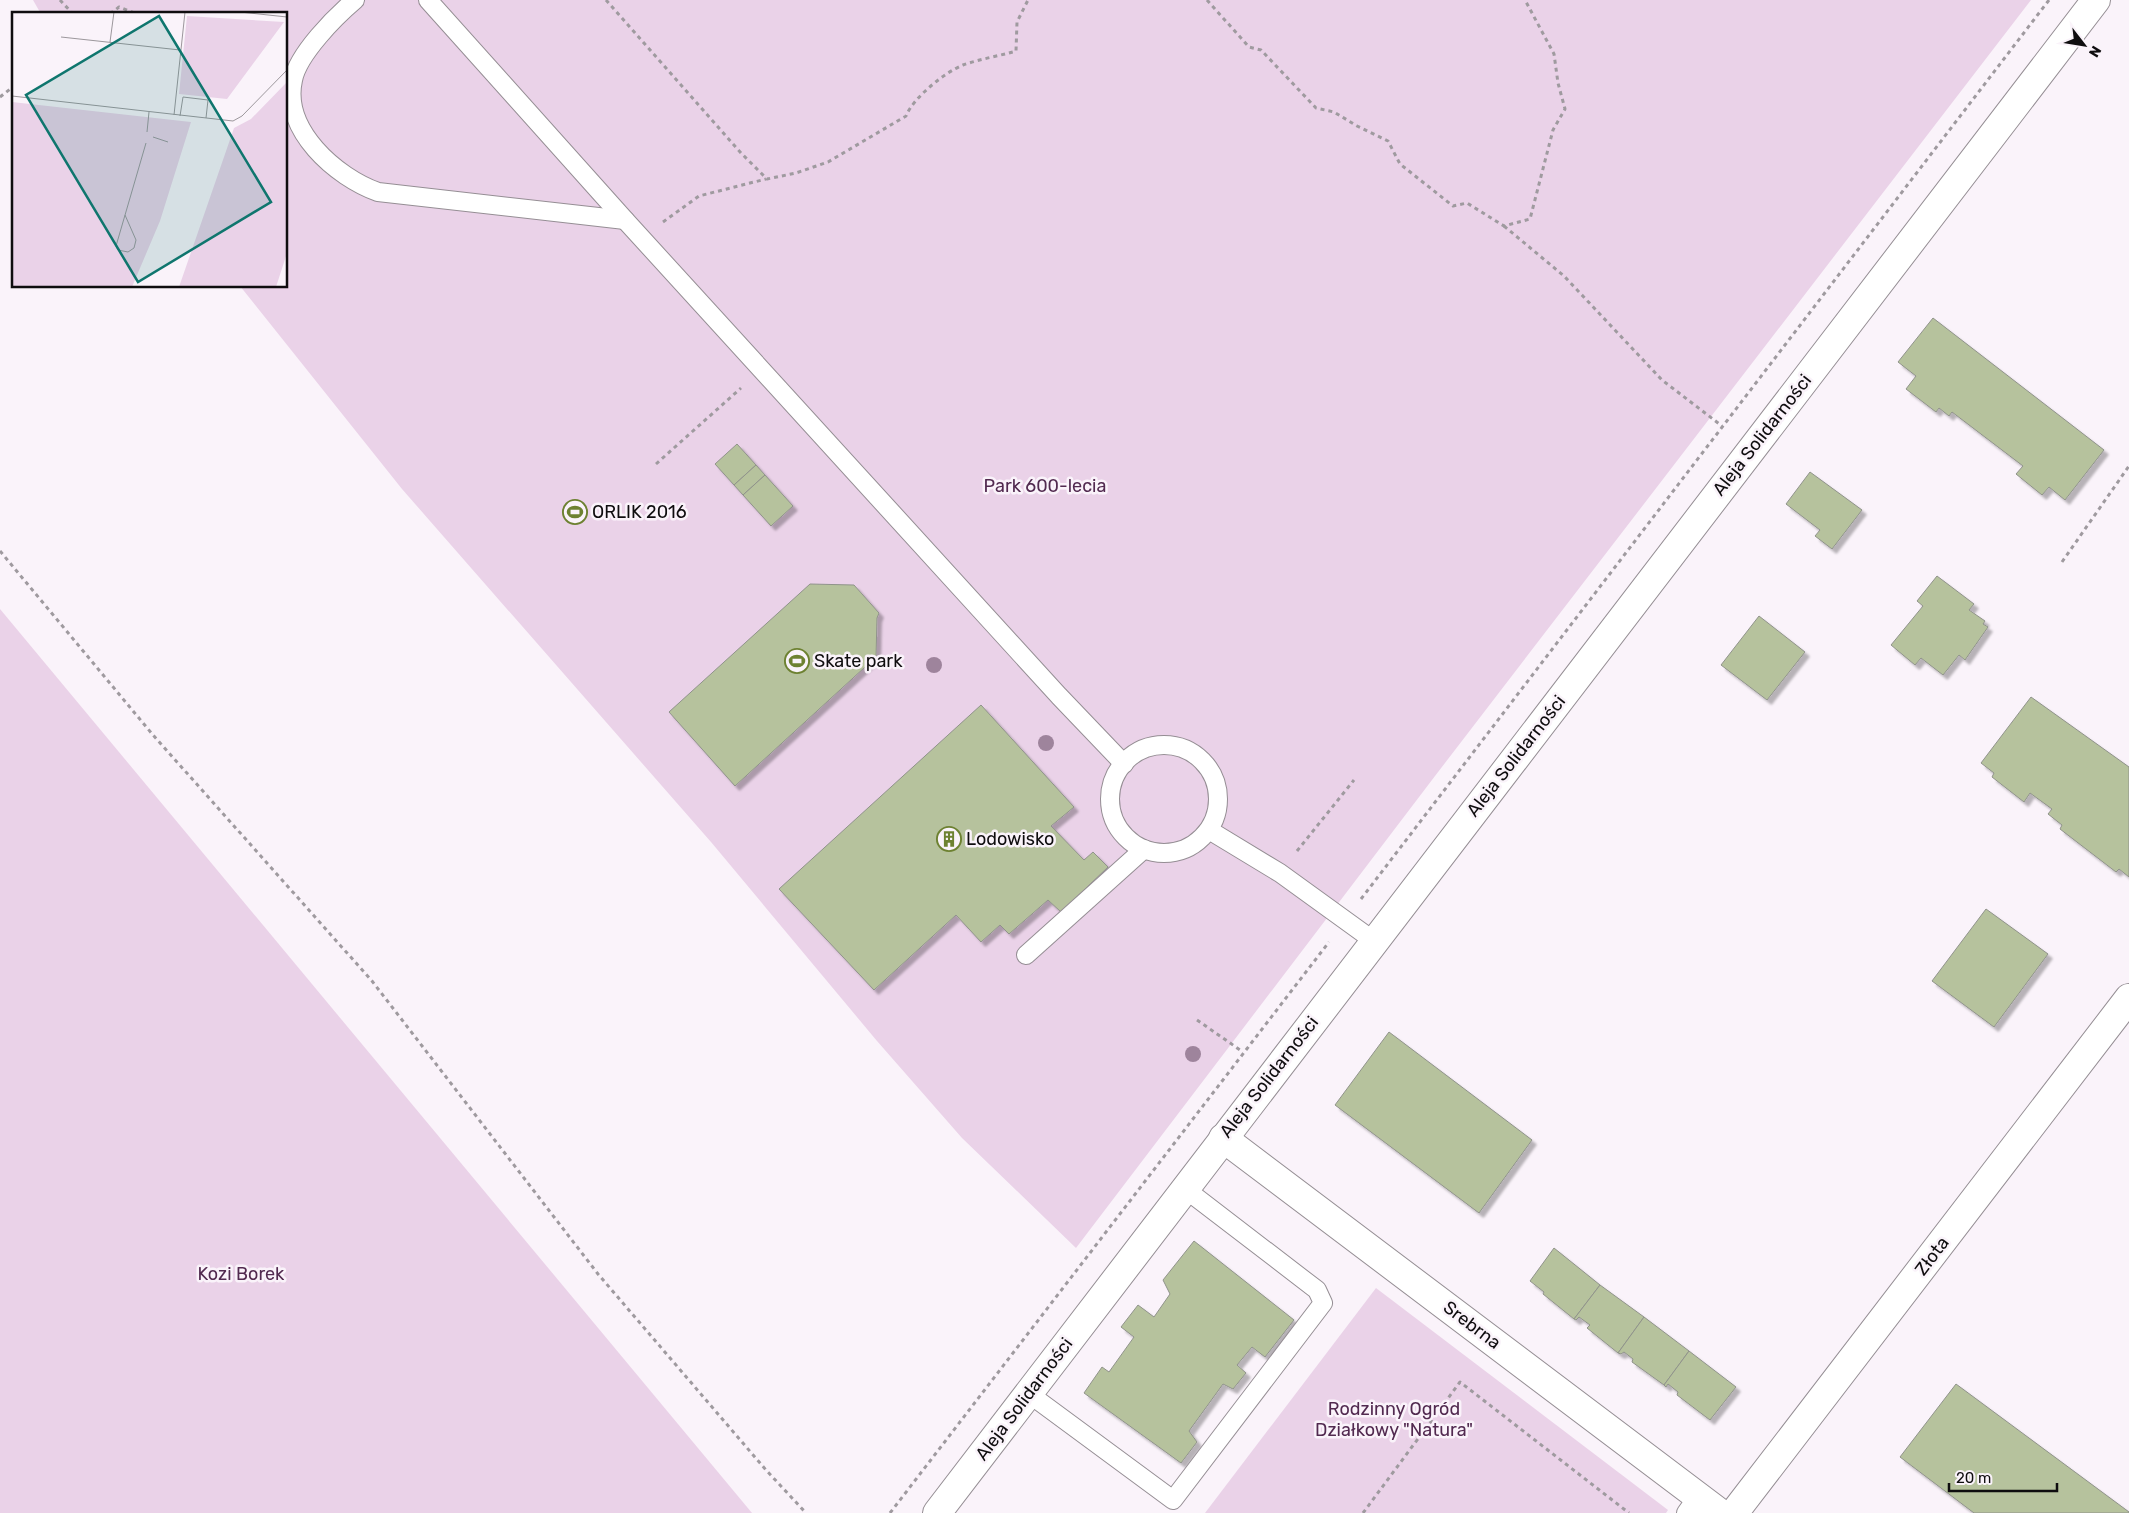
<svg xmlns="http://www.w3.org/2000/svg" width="2129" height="1513" font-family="Rubik,sans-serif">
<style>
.green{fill:#ead2e8}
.building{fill:#b6c29d;stroke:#90938b;filter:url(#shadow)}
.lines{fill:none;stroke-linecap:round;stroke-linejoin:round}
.service-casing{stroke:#958e94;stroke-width:20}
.minor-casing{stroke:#958e94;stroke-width:30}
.path{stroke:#9f9a9f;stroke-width:3;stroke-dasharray:4 4;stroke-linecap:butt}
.service{stroke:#fff;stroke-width:18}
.minor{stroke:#fff;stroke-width:28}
.tree{fill:#9e849c}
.labels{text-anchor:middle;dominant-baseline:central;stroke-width:5;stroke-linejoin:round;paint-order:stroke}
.street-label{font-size:18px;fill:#0f0d0f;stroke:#faf3fa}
.park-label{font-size:18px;fill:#522a50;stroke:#faf3fa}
.poi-label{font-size:18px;fill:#0f0d0f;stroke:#faf3fa;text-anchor:start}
.inset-road{fill:none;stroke:#9c979c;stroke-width:1}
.view{fill:#0f766e;fill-opacity:0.15;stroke:#0f766e;stroke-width:2.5}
.inset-edge{fill:none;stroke:#0f0d0f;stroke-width:2.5}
</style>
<defs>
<filter id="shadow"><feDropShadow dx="4.5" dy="4.5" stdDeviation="1" flood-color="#0004"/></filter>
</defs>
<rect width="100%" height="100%" fill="#faf3fa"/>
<!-- green -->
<g class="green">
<polygon points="33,0 2031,0 1435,776 1076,1248 962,1138 877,1041 711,842 402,489 240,286 286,286 286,14 41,14"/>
<polygon points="0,609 752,1513 0,1513"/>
<polygon points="1376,1288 1668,1510 1666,1513 1205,1513"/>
</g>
<!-- building -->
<g class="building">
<polygon points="1933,318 2104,450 2065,500 2049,487 2042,495 2016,474 2023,466 1952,412 1949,416 1939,408 1936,412 1906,389 1916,376 1898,362"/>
<polygon points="737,444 756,465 734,485 715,464"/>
<polygon points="756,465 765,475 743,495 734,485"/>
<polygon points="1810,472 1862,510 1832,549 1815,536 1820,530 1786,504"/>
<polygon points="765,475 793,506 771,526 743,495"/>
<polygon points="1937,576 1974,604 1969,610 1985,621 1983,624 1988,627 1965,660 1959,655 1943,675 1921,658 1915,665 1891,645 1923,606 1917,601"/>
<polygon points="810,584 854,585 879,613 877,618 876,657 735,786 669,712"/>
<polygon points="1759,616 1805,652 1767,700 1721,665"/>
<polygon points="2031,697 2129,767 2129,877 2119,869 2116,872 2060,829 2062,825 2048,814 2052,809 2030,793 2024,802 1992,777 1994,773 1981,763"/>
<polygon points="981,705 1074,807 1051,826 1084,860 1093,852 1108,867 1061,912 1048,900 1009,934 1000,925 981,942 956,915 874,990 779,889"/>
<polygon points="1986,909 2048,954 1994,1027 1932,981"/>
<polygon points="1389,1032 1532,1140 1479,1213 1335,1105"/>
<polygon points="1194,1241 1294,1320 1265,1357 1252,1347 1237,1365 1246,1373 1233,1389 1223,1384 1189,1431 1197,1442 1181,1463 1084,1393 1102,1367 1109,1372 1134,1337 1121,1327 1138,1305 1154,1317 1170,1294 1163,1280"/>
<polygon points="1554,1248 1600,1285 1574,1319 1543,1294 1544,1292 1530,1281"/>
<polygon points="1600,1285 1644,1317 1618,1353 1587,1328 1590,1325 1579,1317 1576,1320 1574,1319"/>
<polygon points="1644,1317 1689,1351 1664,1385 1632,1362 1633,1359 1624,1352 1621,1354 1618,1353"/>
<polygon points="1689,1351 1736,1387 1710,1420 1677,1395 1678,1392 1668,1384 1666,1387 1664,1385"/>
<polygon points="1956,1384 2129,1512 2129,1513 1974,1513 1900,1457"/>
</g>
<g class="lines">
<defs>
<g id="service">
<path d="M355 0C335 17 298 54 293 80 282 130 336 177 378 192L625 220"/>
<polyline points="428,0 625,220 1059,696 1124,764"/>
<circle cx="1164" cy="799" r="54"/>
<polyline points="1209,830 1280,873 1374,941"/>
<polyline points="1026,955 1144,849"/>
<polyline points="1028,1393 1173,1500 1323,1303 1317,1290 1184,1188"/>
<polyline points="1686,1513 1698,1496"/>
</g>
<g id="minor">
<polyline points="1223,1138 1720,1513"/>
<polyline points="937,1513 2096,0"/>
<polyline points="1734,1513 2129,998"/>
</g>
</defs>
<!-- service casing -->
<use href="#service" class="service-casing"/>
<!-- minor casing -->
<use href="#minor" class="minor-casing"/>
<!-- path -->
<g class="path">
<polyline points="60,0 73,14"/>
<path d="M606 0 741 153 767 179 796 173 828 162 906 116C913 98 945 72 963 65 980 59 999 56 1016 51L1017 22 1028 0"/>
<polyline points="1207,0 1249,47 1261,50 1316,108 1334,112 1357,126 1388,141 1400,164 1453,206 1467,203 1504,226 1530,219 1553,130 1565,109 1558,83 1554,54 1525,0"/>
<polyline points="110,14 119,7 137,14"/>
<polyline points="0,97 14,86"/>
<polyline points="663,222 699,196 766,179"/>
<polyline points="1504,226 1564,276 1662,380 1722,426"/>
<polyline points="656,464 741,388"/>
<polyline points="0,551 153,735 372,981 598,1274 766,1470 806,1513"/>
<polyline points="2062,562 2129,466"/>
<polyline points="1297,851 1354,780"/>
<polyline points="1361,899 2049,0"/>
<polyline points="1197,1020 1243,1052"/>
<polyline points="890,1513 1329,942"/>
<polyline points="1363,1513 1460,1382 1629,1513"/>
</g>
<!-- service -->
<use href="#service" class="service"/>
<!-- minor -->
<use href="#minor" class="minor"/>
</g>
<!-- trees -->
<g class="tree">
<circle cx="934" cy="665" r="8"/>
<circle cx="1046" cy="743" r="8"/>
<circle cx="1193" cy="1054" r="8"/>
</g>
<!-- icons -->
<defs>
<symbol id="stadium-ring" viewBox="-11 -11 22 22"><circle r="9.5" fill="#faf3fa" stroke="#6d8131" stroke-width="1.5"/><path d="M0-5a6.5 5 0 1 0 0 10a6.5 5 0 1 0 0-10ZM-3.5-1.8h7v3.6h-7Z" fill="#6d8131"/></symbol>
<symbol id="building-ring" viewBox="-11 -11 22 22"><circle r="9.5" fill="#faf3fa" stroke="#6d8131" stroke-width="1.5"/><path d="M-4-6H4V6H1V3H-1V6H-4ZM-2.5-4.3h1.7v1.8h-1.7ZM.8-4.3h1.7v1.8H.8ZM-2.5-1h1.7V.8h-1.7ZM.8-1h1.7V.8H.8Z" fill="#6d8131"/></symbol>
</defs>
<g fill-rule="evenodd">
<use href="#stadium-ring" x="561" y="498" width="28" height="28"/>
<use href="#stadium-ring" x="783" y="647" width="28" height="28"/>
<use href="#building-ring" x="935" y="825" width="28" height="28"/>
</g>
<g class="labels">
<!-- street labels -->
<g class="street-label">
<text transform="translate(1762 435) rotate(-52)">Aleja Solidarności</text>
<text transform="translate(1516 756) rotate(-52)">Aleja Solidarności</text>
<text transform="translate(1269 1077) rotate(-52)">Aleja Solidarności</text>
<text transform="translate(1932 1256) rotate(-53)">Złota</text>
<text transform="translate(1472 1325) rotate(37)">Srebrna</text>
<text transform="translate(1024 1399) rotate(-53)">Aleja Solidarności</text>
</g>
<!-- park labels -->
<g class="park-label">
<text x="1045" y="486">Park 600-lecia</text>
<text x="241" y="1274">Kozi Borek</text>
<text x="1394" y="1409">Rodzinny Ogród<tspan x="1394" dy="21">Działkowy "Natura"</tspan></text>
</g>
<!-- poi labels -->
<g class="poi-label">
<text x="592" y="512">ORLIK 2016</text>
<text x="814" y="661">Skate park</text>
<text x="966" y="839">Lodowisko</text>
</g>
</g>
<!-- overview -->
<g transform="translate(12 12)">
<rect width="275" height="275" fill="#faf3fa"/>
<path d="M175 4 272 10 215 87 167 82ZM275 70V241L264 275H167L222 116 239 107ZM0 90 179 110 148 209 120 275H0Z" fill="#ead2e8"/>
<path class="inset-road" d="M228 0 275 5M49 25 168 38M98 30 102 0M0 84 221 109 230 104 275 58M162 103 173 0M168 104 171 85 196 88 194 106M135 120 137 100M141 125 156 130M113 203 124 228 122 236 116 240 106 238 104 234 134 131"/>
<path class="view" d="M147 4 259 190 126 270 14 83Z"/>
<rect width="275" height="275" class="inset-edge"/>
</g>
<!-- north arrow -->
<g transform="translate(2084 45) rotate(121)" stroke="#faf3fa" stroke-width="4" paint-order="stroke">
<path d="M0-4L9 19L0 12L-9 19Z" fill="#0f0d0f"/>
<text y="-8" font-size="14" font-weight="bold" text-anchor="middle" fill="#0f0d0f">N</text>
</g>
<!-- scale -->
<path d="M1949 1483v8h108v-8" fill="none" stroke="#0f0d0f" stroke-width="2.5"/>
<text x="1956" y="1483" font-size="15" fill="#0f0d0f" stroke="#faf3fa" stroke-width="4" paint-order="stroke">20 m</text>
</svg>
